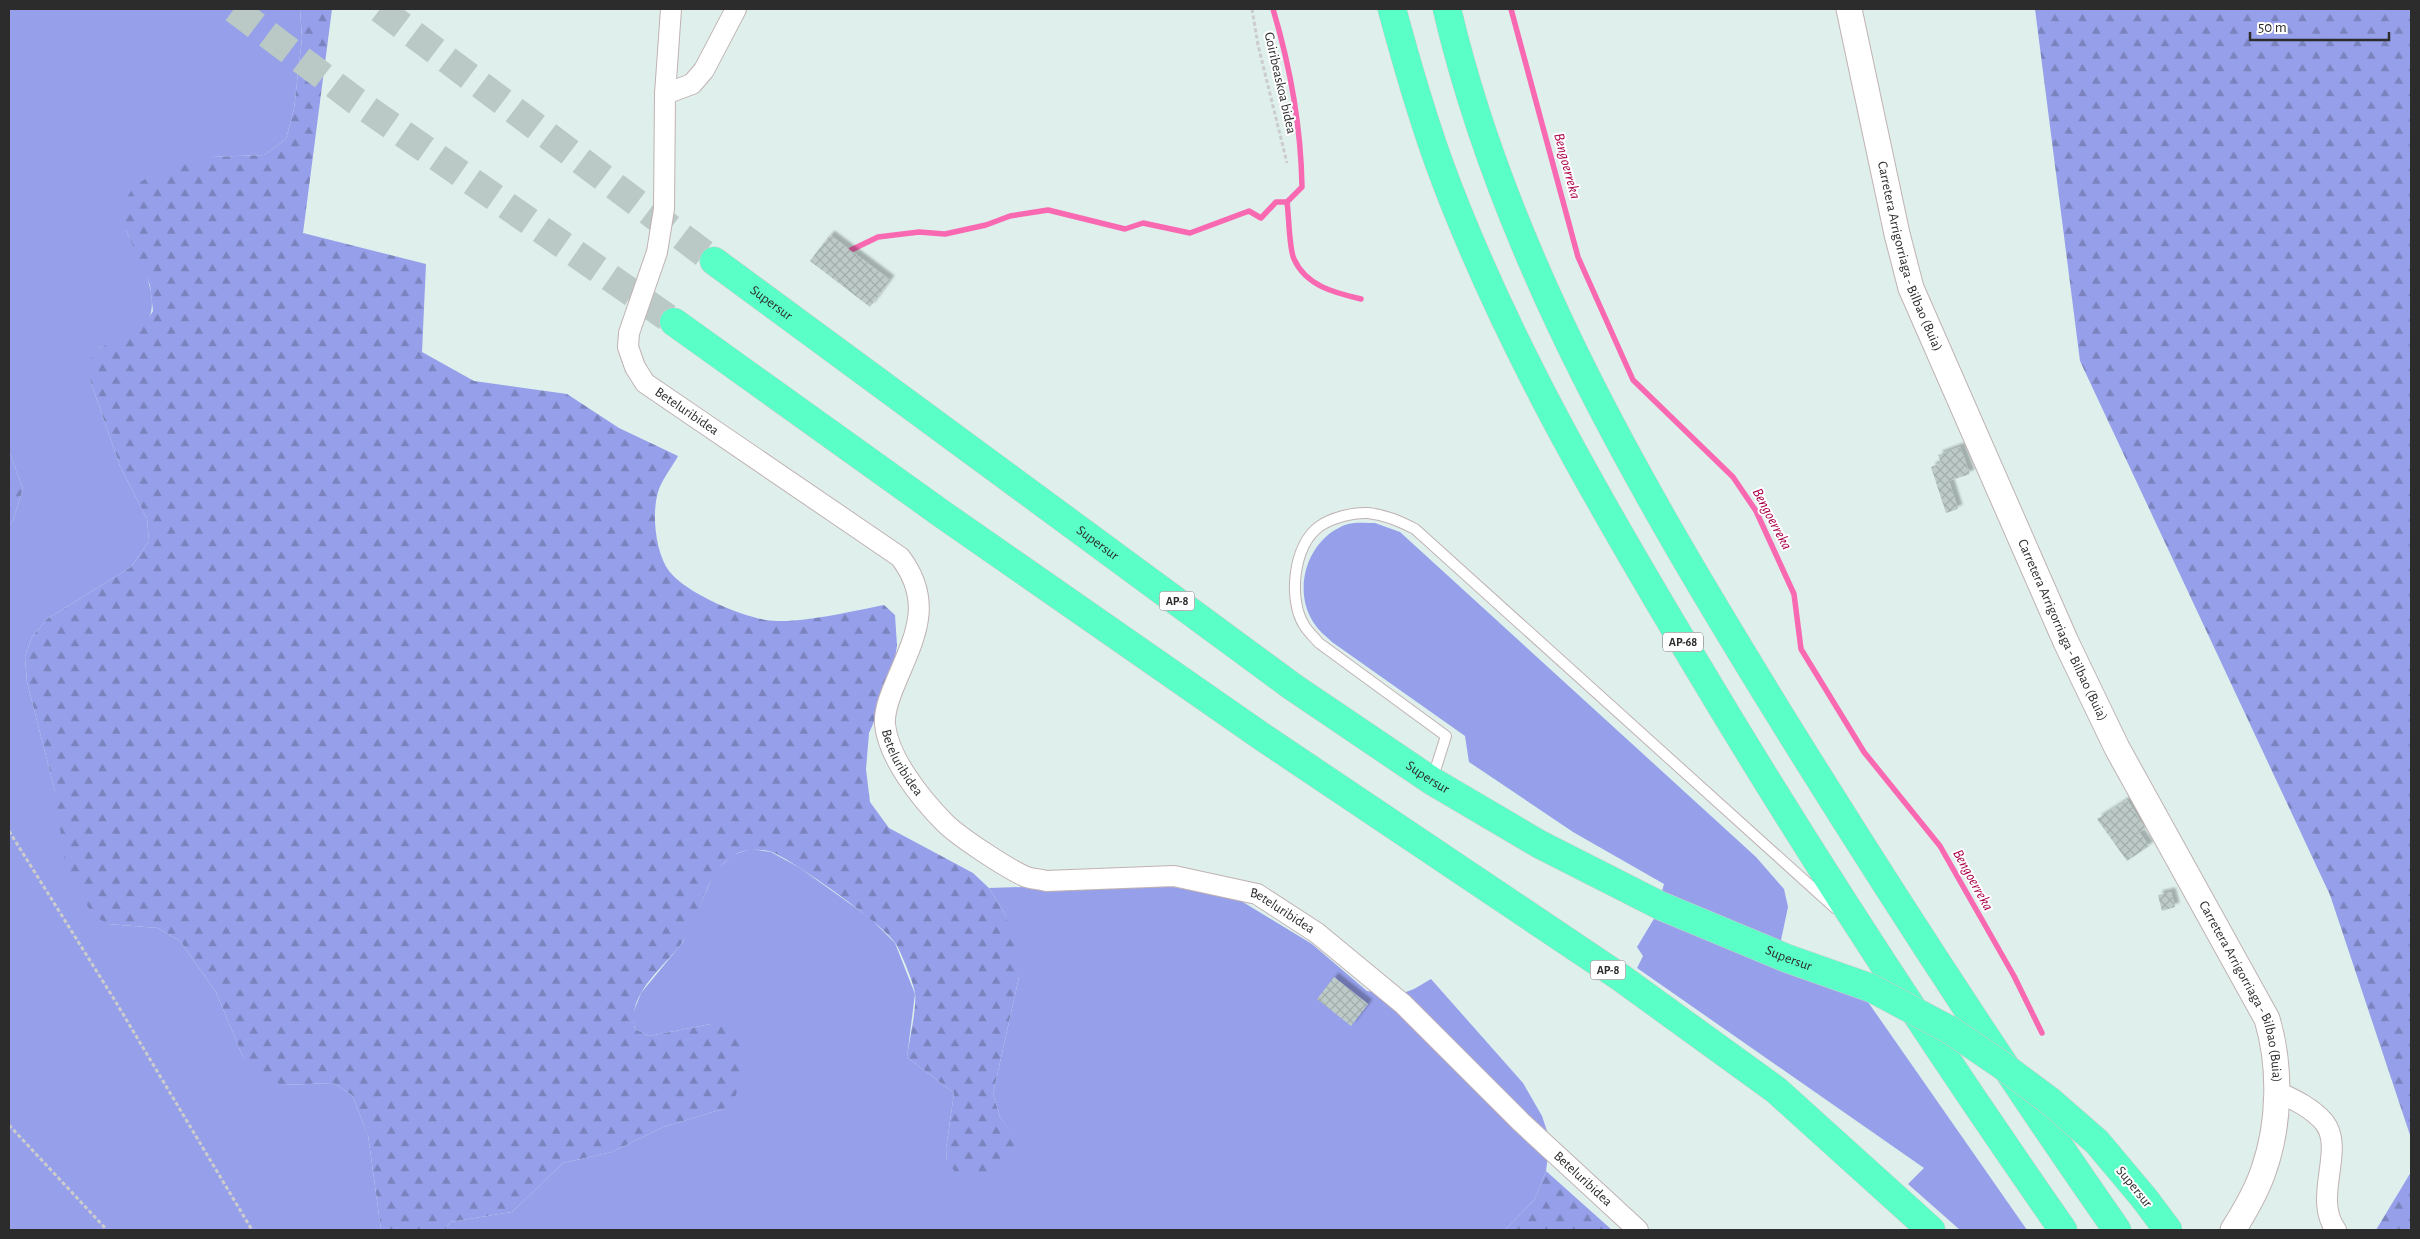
<svg xmlns="http://www.w3.org/2000/svg" width="2420" height="1239" font-family="'Alegreya Sans',sans-serif">
<style>
.grass{fill:#96a0ea}
.forest{fill:url(#forest-firs)}
.lines{fill:none;stroke-linecap:round;stroke-linejoin:round}
.stream{stroke:#f969b2;stroke-width:5.5}
.building{fill:url(#building-cross-hatch);filter:url(#shadow)}
.motorway-tunnel{stroke:#bac8c6;stroke-width:28;stroke-dasharray:28 14;stroke-linecap:butt}
.service-casing{stroke:#c1b2b2;stroke-width:12}
.minor-casing{stroke:#c1b2b2;stroke-width:22}
.tertiary-casing{stroke:#c1b2b2;stroke-width:27}
.motorway-casing{stroke:#ccc;stroke-width:29}
.path{stroke:#ccc;stroke-width:3;stroke-dasharray:4 2.5;stroke-linecap:butt}
.service{stroke:#fff;stroke-width:10}
.minor{stroke:#fff;stroke-width:20}
.tertiary{stroke:#fff;stroke-width:25}
.motorway{stroke:#59ffc7;stroke-width:28}
.motorway-bridge-casing{stroke:#ccc;stroke-width:29;stroke-linecap:butt}
.motorway-bridge{stroke:#59ffc7;stroke-width:28}
.labels{text-anchor:middle;dominant-baseline:central;stroke-width:4;stroke-linejoin:round;paint-order:stroke}
.shield{fill:#fff;stroke:#6b6b6b;stroke-width:1}
.shield-label{font-size:12px;font-weight:bold;fill:#2c2c2c}
.street-label{font-size:14px;fill:#2c2c2c;stroke:#fff}
.water-label{font-size:15px;font-style:italic;fill:#ab024a;stroke:#fff}
</style>
<defs>
<pattern id="forest-firs" width="22" height="20" patternUnits="userSpaceOnUse" patternTransform="scale(1.25)"><rect width="22" height="20" fill="#96a0ea"/><path d="M5 1l3.5 6h-7zM16 11l3.5 6h-7z" fill="#7b83be"/></pattern>
<pattern id="building-cross-hatch" width="8" height="8" patternUnits="userSpaceOnUse" patternTransform="scale(1.25)"><rect width="8" height="8" fill="#bdcbc8"/><path d="M0 0l8 8M0 8l8-8" fill="none" stroke="#a3aeac"/></pattern>
<filter id="shadow"><feDropShadow dx="4.5" dy="-4.5" stdDeviation="1" flood-color="#0004"/></filter>
</defs>
<rect width="100%" height="100%" fill="#deefec"/>
<!-- grass -->
<g class="grass">
<path d="M9 9H300L302 38 294 109 286 139 264 155 211 157 126 230C138 258 168 304 141 330 134 337 109 344 99 348L90 380 120 466 147 519 149 541 131 567 47 619 32 637 25 657 27 682 55 791 108 924 158 928 180 941 216 992 243 1057 283 1085 333 1083 352 1095 368 1135 381 1230H9V526L13 520 23 489 9 451Z"/>
<path d="M1375 523 1400 532 1756 857 1784 889 1788 907 1781 940 1868 1002 2027 1230H1960L1908 1184 1924 1168 1637 968 1643 956 1637 947 1655 917 1664 884 1573 832 1469 762 1465 736 1332 642C1327 637 1320 632 1316 626 1290 592 1307 537 1348 524 1356 522 1367 523 1375 523Z"/>
<polygon points="751,849 771,852 800,868 870,918 895,943 915,994 907,1057 954,1093 946,1149 947,1161 1017,1141 1000,1117 993,1094 1019,977 1005,914 989,888 1152,883 1238,899 1312,944 1367,991 1398,995 1414,989 1431,979 1523,1083 1542,1116 1550,1140 1546,1171 1535,1199 1505,1230 445,1230 450,1222 512,1212 563,1163 612,1152 663,1127 723,1109 711,1024 649,1036 635,1029 632,1016 641,993 683,942 715,872 732,855"/>
</g>
<!-- forest -->
<g class="forest">
<path d="M300 9H332L303 233 426 264 422 352 474 381 567 394 619 428 678 456C672 467 663 478 659 489 651 511 655 552 669 571 686 593 738 615 766 620 797 625 852 611 884 605L895 615 897 645 892 681 869 733 866 769 870 802 889 828 973 873 989 888 1005 914 1017 952 1019 977 993 1094 1000 1117 1018 1141C992 1175 997 1174 955 1172L947 1161 946 1149 954 1093 907 1057C909 1042 917 1007 915 993 913 981 902 955 896 944 885 925 794 861 772 852 760 848 742 849 732 856 702 878 701 920 679 947 660 970 626 997 635 1029L649 1036 711 1024 729 1028 740 1045 744 1073 736 1095 723 1109 663 1127 612 1152 563 1163 512 1212 450 1222 445 1230H381L368 1135 352 1095 333 1083 283 1085 259 1076 243 1057 216 992 180 941 158 928 108 924 94 916 79 893 64 857 55 791 27 682 25 657 32 637 47 619 131 567 149 541 147 519 120 466 90 380 92 357 99 348 141 330 153 311 150 285 126 230 122 206 134 186 155 173 211 157 264 155 286 139 294 109 302 38Z"/>
<polygon points="2035,9 2411,9 2411,1138 2330,895 2080,361"/>
<polygon points="9,451 23,489 13,520 9,526"/>
<polygon points="1546,1171 1612,1230 1505,1230 1535,1199"/>
<polygon points="2411,1172 2411,1230 2376,1230"/>
</g>
<g class="lines">
<!-- stream -->
<g class="stream">
<path d="M1273 9C1290 66 1301 128 1302 187L1287 202C1289 215 1289 249 1294 259 1306 286 1335 293 1361 299"/>
<polyline points="1511,9 1578,257 1633,380 1733,477 1756,511 1794,594 1801,649 1864,752 1940,846 2014,976 2042,1033"/>
<polyline points="851,250 878,237 919,232 945,234 986,225 1010,216 1048,210 1125,229 1143,223 1190,233 1249,211 1261,218 1276,202 1287,202"/>
</g>
</g>
<!-- building -->
<g class="building">
<polygon points="830,235 890,280 870,307 810,261"/>
<polygon points="1960,447 1970,474 1949,481 1958,509 1946,513 1931,467 1941,463 1938,455"/>
<polygon points="2127,800 2146,829 2139,832 2149,846 2127,861 2097,819"/>
<polygon points="2171,892 2175,907 2162,911 2158,895"/>
<polygon points="1334,977 1368,1004 1351,1026 1317,999"/>
</g>
<g class="lines">
<!-- motorway-tunnel -->
<g class="motorway-tunnel">
<polyline points="234,9 356,101 674,322"/>
<polyline points="380,9 714,261"/>
</g>
<defs>
<path id="service" d="M1432 780 1446 736 1319 643C1314 637 1308 632 1304 625 1288 600 1293 544 1320 526 1331 518 1354 512 1368 513 1386 515 1399 521 1415 529L1835 908"/>
<g id="minor">
<path id="s1" d="M671 9 665 94 664 209 657 252 629 333 628 347 635 367 645 383 900 557C935 603 914 638 895 684 890 696 884 711 885 724 888 758 922 800 945 823 959 837 1005 867 1024 876 1030 879 1039 879 1046 881L1174 876 1257 894 1317 933 1403 1004 1521 1122 1638 1230"/>
<polyline points="665,94 692,84 704,70 736,9"/>
<path d="M2276 1091C2293 1099 2311 1107 2324 1122 2346 1149 2312 1198 2336 1230"/>
</g>
<g id="tertiary">
<path id="s2" d="M1849 9 1897 234 1911 288 2066 642 2117 748 2267 1019C2281 1066 2280 1123 2264 1169 2257 1191 2245 1211 2233 1230"/>
</g>
<g id="motorway">
<path d="M1392 9C1406 61 1421 113 1439 163 1503 338 1600 504 1696 664 1811 857 1934 1045 2063 1230"/>
<path d="M1447 9C1506 261 1644 494 1778 712 1887 888 1999 1061 2117 1230"/>
<path id="s3" d="M714 261 1293 687 1432 781 1539 844 1661 906"/>
<polyline points="674,322 942,514 1264,738 1620,977 1776,1090 1931,1230"/>
<polyline points="2144,1198 2168,1230"/>
</g>
</defs>
<!-- service casing -->
<use href="#service" class="service-casing"/>
<!-- minor casing -->
<use href="#minor" class="minor-casing"/>
<!-- tertiary casing -->
<use href="#tertiary" class="tertiary-casing"/>
<!-- motorway casing -->
<use href="#motorway" class="motorway-casing"/>
<!-- path -->
<g class="path">
<polyline points="1252,9 1258,45 1287,163"/>
<polyline points="9,831 114,999 252,1230"/>
<polyline points="9,1125 107,1230"/>
</g>
<!-- service -->
<use href="#service" class="service"/>
<!-- minor -->
<use href="#minor" class="minor"/>
<!-- tertiary -->
<use href="#tertiary" class="tertiary"/>
<!-- motorway -->
<use href="#motorway" class="motorway"/>
<defs>
<g id="motorway-bridge">
<path id="s4" d="M1661 906 1786 958 1871 988 1950 1030 2003 1066 2050 1101 2097 1142 2144 1198"/>
</g>
</defs>
<!-- motorway-bridge casing -->
<use href="#motorway-bridge" class="motorway-bridge-casing"/>
<!-- motorway-bridge -->
<use href="#motorway-bridge" class="motorway-bridge"/>
</g>
<g class="labels">
<!-- shield labels -->
<g class="shield">
<rect x="1159.5" y="591.5" width="35" height="19" rx="4"/>
<rect x="1663" y="632.5" width="40" height="19" rx="4"/>
<rect x="1590.5" y="960.5" width="35" height="19" rx="4"/>
</g>
<g class="shield-label">
<text x="1177" y="601">AP-8</text>
<text x="1683" y="642">AP-68</text>
<text x="1608" y="970">AP-8</text>
</g>
<!-- street labels -->
<g class="street-label">
<text transform="translate(1280 83) rotate(77)">Goiribeaskoa bidea</text>
<text stroke="none"><textPath href="#s2" startOffset="255">Carretera Arrigorriaga - Bilbao (Buia)</textPath></text>
<text stroke="none"><textPath href="#s3" startOffset="71">Supersur</textPath></text>
<text stroke="none"><textPath href="#s1" startOffset="434">Beteluribidea</textPath></text>
<text stroke="none"><textPath href="#s3" startOffset="476">Supersur</textPath></text>
<text stroke="none"><textPath href="#s2" startOffset="660">Carretera Arrigorriaga - Bilbao (Buia)</textPath></text>
<text stroke="none"><textPath href="#s1" startOffset="912">Beteluribidea</textPath></text>
<text stroke="none"><textPath href="#s3" startOffset="881">Supersur</textPath></text>
<text stroke="none"><textPath href="#s1" startOffset="1348">Beteluribidea</textPath></text>
<text stroke="none"><textPath href="#s4" startOffset="138">Supersur</textPath></text>
<text stroke="none"><textPath href="#s2" startOffset="1065">Carretera Arrigorriaga - Bilbao (Buia)</textPath></text>
<text stroke="none"><textPath href="#s1" startOffset="1752">Beteluribidea</textPath></text>
<text transform="translate(2134 1187) rotate(51)">Supersur</text>
</g>
<!-- water labels -->
<g class="water-label">
<text transform="translate(1567 166) rotate(75)">Bengoerreka</text>
<text transform="translate(1772 519) rotate(62)">Bengoerreka</text>
<text transform="translate(1973 880) rotate(61)">Bengoerreka</text>
</g>
</g>
<!-- border -->
<rect width="2420" height="1239" fill="none" stroke="#2c2c2c" stroke-width="20"/>
<!-- scale -->
<path d="M2250 32v8h139v-8" fill="none" stroke="#2c2c2c" stroke-width="2.5"/>
<text x="2258" y="32" font-size="15" fill="#2c2c2c" stroke="#ffffff" stroke-width="4" paint-order="stroke">50 m</text>
</svg>
